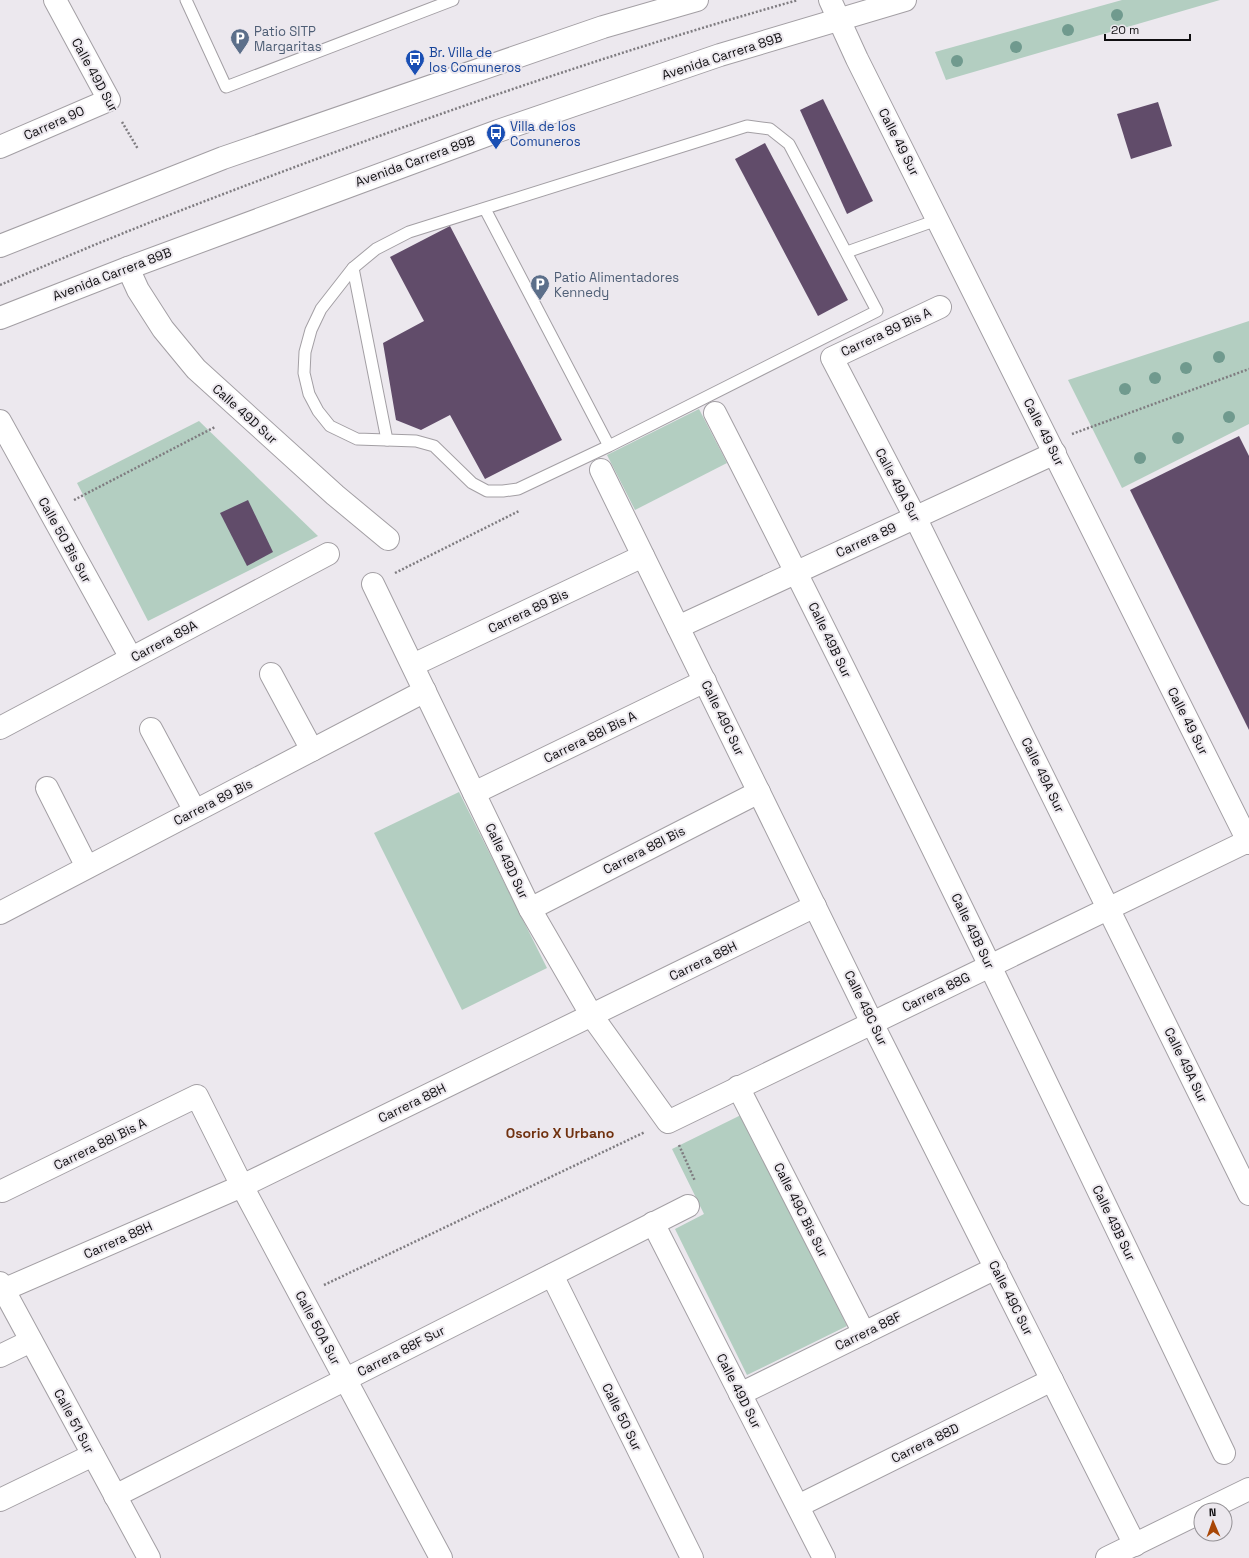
<svg xmlns="http://www.w3.org/2000/svg" width="1249" height="1558" font-family="'Space Grotesk',sans-serif">
<style>
.green{fill:#b3cec1}
.building{fill:#614c6a}
.lines{fill:none;stroke-linecap:round;stroke-linejoin:round}
.lane-casing{stroke:#a39fa4;stroke-width:13}
.street-casing{stroke:#a39fa4;stroke-width:24}
.secondary-casing{stroke:#a39fa4;stroke-width:24}
.path{stroke:#7f7c80;stroke-width:2.5;stroke-dasharray:2 2;stroke-linecap:butt}
.lane{stroke:#fff;stroke-width:11}
.street{stroke:#fff;stroke-width:22}
.secondary{stroke:#fff;stroke-width:22}
.tree{fill:#709a8e}
.labels{text-anchor:middle;dominant-baseline:central;stroke-width:4;stroke-linejoin:round;paint-order:stroke}
.service-label{font-size:13px;fill:#4e5e75;stroke:#ece8ee;text-anchor:start}
.transit-label{font-size:13px;fill:#164399;stroke:#ece8ee;text-anchor:start}
.street-label{font-size:13px;fill:#0f0e10;stroke:#ece8ee}
.neighbourhood-label{font-size:14px;font-weight:bold;fill:#70310f;stroke:#ece8ee}
</style>
<rect width="100%" height="100%" fill="#ece8ee"/>
<!-- green -->
<g class="green">
<polygon points="1122,0 1220,0 946,80 935,52"/>
<polygon points="1249,321 1249,424 1122,488 1068,380"/>
<polygon points="699,409 727,463 635,510 607,455"/>
<polygon points="199,421 318,536 148,621 77,483"/>
<polygon points="459,792 547,968 462,1010 374,833"/>
<polygon points="743,1114 847,1326 747,1375 675,1229 704,1214 672,1149"/>
</g>
<!-- building -->
<g class="building">
<polygon points="823,99 873,201 847,214 800,110"/>
<polygon points="1158,102 1172,146 1131,159 1117,114"/>
<polygon points="765,143 848,300 818,316 735,159"/>
<polygon points="450,226 562,440 485,479 450,415 421,430 396,420 383,343 424,321 390,257"/>
<polygon points="1239,436 1249,456 1249,730 1130,490"/>
<polygon points="248,500 273,552 247,566 220,513"/>
</g>
<g class="lines">
<defs>
<g id="lane">
<polyline points="186,0 226,87 453,0"/>
<polyline points="485,209 609,446 877,311 789,144 770,129 747,126 409,232 376,249 353,268 321,309 311,330 305,352 304,373 309,394 318,411 330,426 357,439 416,441 434,446 472,483 487,491 503,491 518,489 609,446"/>
<polyline points="847,252 937,220"/>
<polyline points="353,268 387,440"/>
</g>
<g id="street">
<polyline points="0,147 109,100 55,0"/>
<polyline points="128,268 138,290 163,329 196,369 335,495 388,539"/>
<polyline points="940,307 832,358 915,517 1249,1194"/>
<path d="M715 413C891 756 1057 1104 1224 1453"/>
<polyline points="0,421 131,658"/>
<polyline points="601,470 872,1023 1135,1545"/>
<polyline points="373,584 530,909 592,1016 668,1122 1248,841"/>
<polyline points="678,627 1055,453"/>
<polyline points="413,665 643,556"/>
<polyline points="271,674 312,750"/>
<polyline points="0,728 328,554"/>
<polyline points="151,729 195,811"/>
<polyline points="47,788 87,867"/>
<polyline points="474,793 705,681"/>
<polyline points="530,909 759,792"/>
<polyline points="0,913 425,691"/>
<polyline points="738,1087 864,1333"/>
<polyline points="2,1191 197,1096 242,1186 441,1558"/>
<polyline points="653,1223 824,1558"/>
<polyline points="552,1275 692,1558"/>
<polyline points="3,1290 242,1186 815,906"/>
<polyline points="0,1356 31,1341"/>
<polyline points="740,1394 996,1268"/>
<polyline points="115,1496 688,1206"/>
<polyline points="0,1500 93,1455"/>
<polyline points="798,1506 1052,1380"/>
</g>
<g id="secondary">
<polyline points="830,0 857,59 1249,843"/>
<polyline points="0,246 223,158 603,27 697,0"/>
<polyline points="0,318 128,268 498,131 720,55 905,0"/>
<polyline points="0,1283 149,1558"/>
<polyline points="1206,1510 1249,1489"/>
<polyline points="1107,1558 1201,1512"/>
</g>
</defs>
<!-- lane casing -->
<use href="#lane" class="lane-casing"/>
<!-- street casing -->
<use href="#street" class="street-casing"/>
<!-- secondary casing -->
<use href="#secondary" class="secondary-casing"/>
<!-- path -->
<g class="path">
<polyline points="122,122 138,149"/>
<path d="M0 285C56 261 112 237 169 215 375 135 585 60 798 0"/>
<polyline points="1072,434 1249,369"/>
<polyline points="74,500 215,427"/>
<polyline points="395,573 519,511"/>
<polyline points="679,1145 695,1181"/>
<polyline points="324,1285 645,1132"/>
</g>
<!-- lane -->
<use href="#lane" class="lane"/>
<!-- street -->
<use href="#street" class="street"/>
<!-- secondary -->
<use href="#secondary" class="secondary"/>
</g>
<!-- trees -->
<g class="tree">
<circle cx="1117" cy="15" r="6"/>
<circle cx="1068" cy="30" r="6"/>
<circle cx="1016" cy="47" r="6"/>
<circle cx="957" cy="61" r="6"/>
<circle cx="1219" cy="357" r="6"/>
<circle cx="1186" cy="368" r="6"/>
<circle cx="1155" cy="378" r="6"/>
<circle cx="1125" cy="389" r="6"/>
<circle cx="1229" cy="417" r="6"/>
<circle cx="1178" cy="438" r="6"/>
<circle cx="1140" cy="458" r="6"/>
</g>
<!-- icons -->
<defs>
<symbol id="parking-pin" viewBox="-11 -11 22 30"><path d="M0 17L-7.5 6A9.5 9.5 0 1 1 7.5 6Z" fill="#5c6f8a" stroke="#ece8ee"/><path d="M-3.5-5.5H1a3.5 3.5 0 0 1 0 7H-1V5.5H-3.5ZM-1-3.4V-.6H.8a1.4 1.4 0 0 0 0-2.8Z" fill="#fff"/></symbol>
<symbol id="bus-pin" viewBox="-11 -11 22 30"><path d="M0 17L-7.5 6A9.5 9.5 0 1 1 7.5 6Z" fill="#1a4fb4" stroke="#ece8ee"/><path d="M-5-6H5V4H4V6H2V4H-2V6H-4V4H-5ZM-3.5-4V0h7V-4ZM-3.5 1.2v1.5H-2V1.2ZM2 1.2v1.5H3.5V1.2Z" fill="#fff"/></symbol>
</defs>
<g fill-rule="evenodd">
<use href="#parking-pin" x="229" y="27" width="22" height="30"/>
<use href="#bus-pin" x="404" y="48" width="22" height="30"/>
<use href="#bus-pin" x="485" y="122" width="22" height="30"/>
<use href="#parking-pin" x="529" y="273" width="22" height="30"/>
</g>
<g class="labels">
<!-- service labels -->
<g class="service-label">
<text x="254" y="31">Patio SITP<tspan x="254" dy="15">Margaritas</tspan></text>
<text x="554" y="277">Patio Alimentadores<tspan x="554" dy="15">Kennedy</tspan></text>
</g>
<!-- transit labels -->
<g class="transit-label">
<text x="429" y="52">Br. Villa de<tspan x="429" dy="15">los Comuneros</tspan></text>
<text x="510" y="126">Villa de los<tspan x="510" dy="15">Comuneros</tspan></text>
</g>
<!-- street labels -->
<g class="street-label">
<text transform="translate(722 56) rotate(-18)">Avenida Carrera 89B</text>
<text transform="translate(95 75) rotate(61)">Calle 49D Sur</text>
<text transform="translate(54 123) rotate(-24)">Carrera 90</text>
<text transform="translate(899 142) rotate(63)">Calle 49 Sur</text>
<text transform="translate(415 161) rotate(-20)">Avenida Carrera 89B</text>
<text transform="translate(112 274) rotate(-21)">Avenida Carrera 89B</text>
<text transform="translate(886 332) rotate(-25)">Carrera 89 Bis A</text>
<text transform="translate(245 414) rotate(42)">Calle 49D Sur</text>
<text transform="translate(1044 432) rotate(63)">Calle 49 Sur</text>
<text transform="translate(898 485) rotate(62)">Calle 49A Sur</text>
<text transform="translate(65 540) rotate(61)">Calle 50 Bis Sur</text>
<text transform="translate(866 540) rotate(-25)">Carrera 89</text>
<text transform="translate(528 611) rotate(-25)">Carrera 89 Bis</text>
<text transform="translate(830 640) rotate(64)">Calle 49B Sur</text>
<text transform="translate(164 641) rotate(-28)">Carrera 89A</text>
<text transform="translate(723 718) rotate(64)">Calle 49C Sur</text>
<text transform="translate(1188 721) rotate(63)">Calle 49 Sur</text>
<text transform="translate(590 737) rotate(-26)">Carrera 88I Bis A</text>
<text transform="translate(1043 775) rotate(64)">Calle 49A Sur</text>
<text transform="translate(213 802) rotate(-27)">Carrera 89 Bis</text>
<text transform="translate(644 850) rotate(-27)">Carrera 88I Bis</text>
<text transform="translate(507 861) rotate(64)">Calle 49D Sur</text>
<text transform="translate(973 931) rotate(64)">Calle 49B Sur</text>
<text transform="translate(703 961) rotate(-26)">Carrera 88H</text>
<text transform="translate(936 992) rotate(-26)">Carrera 88G</text>
<text transform="translate(866 1008) rotate(64)">Calle 49C Sur</text>
<text transform="translate(1186 1065) rotate(64)">Calle 49A Sur</text>
<text transform="translate(412 1103) rotate(-26)">Carrera 88H</text>
<text transform="translate(100 1144) rotate(-26)">Carrera 88I Bis A</text>
<text transform="translate(801 1210) rotate(63)">Calle 49C Bis Sur</text>
<text transform="translate(1114 1223) rotate(64)">Calle 49B Sur</text>
<text transform="translate(118 1240) rotate(-24)">Carrera 88H</text>
<text transform="translate(1011 1298) rotate(63)">Calle 49C Sur</text>
<text transform="translate(318 1328) rotate(62)">Calle 50A Sur</text>
<text transform="translate(868 1331) rotate(-26)">Carrera 88F</text>
<text transform="translate(401 1351) rotate(-27)">Carrera 88F Sur</text>
<text transform="translate(739 1391) rotate(63)">Calle 49D Sur</text>
<text transform="translate(622 1417) rotate(64)">Calle 50 Sur</text>
<text transform="translate(74 1421) rotate(62)">Calle 51 Sur</text>
<text transform="translate(925 1443) rotate(-26)">Carrera 88D</text>
</g>
<!-- neighbourhood labels -->
<g class="neighbourhood-label">
<text x="560" y="1133">Osorio X Urbano</text>
</g>
</g>
<!-- north arrow -->
<g transform="translate(1213 1522) rotate(358)"><circle r="19" fill="#ece8ee" stroke="#949195"/>
<path d="M0-3L7 15L0 10L-7 15Z" fill="#a84606"/>
<text y="-6" font-size="11" font-weight="bold" text-anchor="middle" fill="#0f0e10">N</text>
</g>
<!-- scale -->
<path d="M1105 34v6h85v-6" fill="none" stroke="#0f0e10" stroke-width="2"/>
<text x="1111" y="34" font-size="12" fill="#0f0e10" stroke="#ece8ee" stroke-width="3" paint-order="stroke">20 m</text>
</svg>
